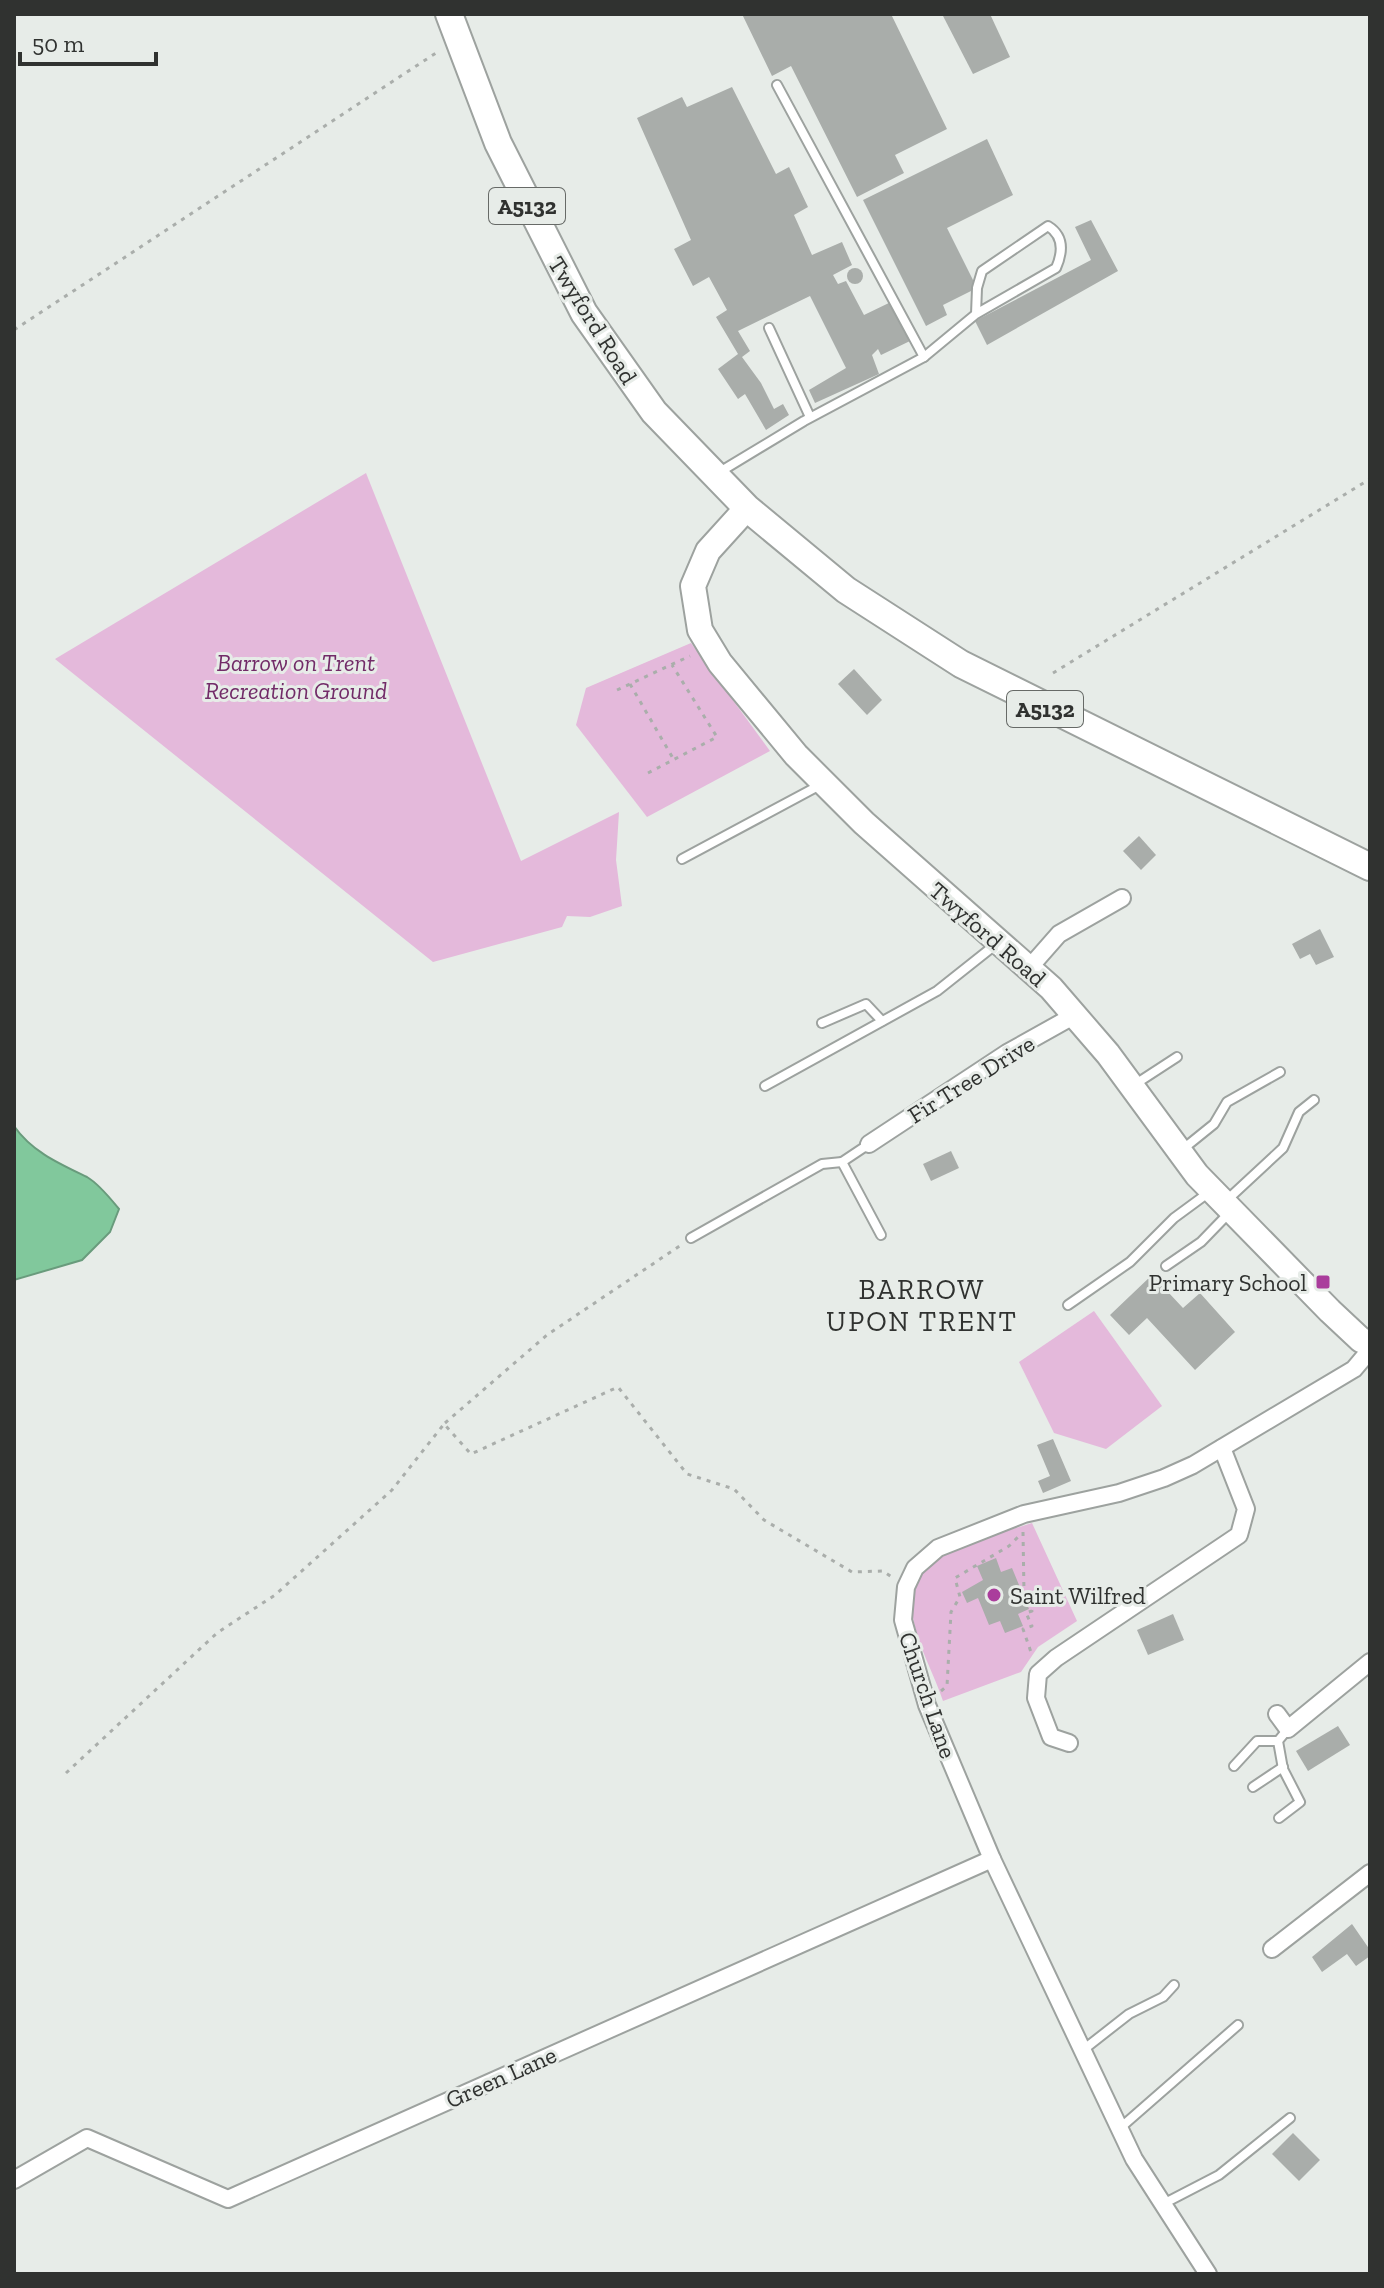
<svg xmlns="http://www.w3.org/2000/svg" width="1384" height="2288" font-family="'Zilla Slab',serif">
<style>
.green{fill:#e4b9db}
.water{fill:#81c89c;stroke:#699b7c;stroke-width:2}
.building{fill:#a9adaa}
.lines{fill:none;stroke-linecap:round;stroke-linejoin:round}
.lane-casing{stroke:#9da29f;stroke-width:12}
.street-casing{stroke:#9da29f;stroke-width:20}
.secondary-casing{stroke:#9da29f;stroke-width:28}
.primary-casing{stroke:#9da29f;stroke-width:30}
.path{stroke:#aaaeab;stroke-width:3;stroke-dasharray:4 6;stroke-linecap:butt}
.lane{stroke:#fff;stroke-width:8}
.street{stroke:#fff;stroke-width:16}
.secondary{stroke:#fff;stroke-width:24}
.primary{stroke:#fff;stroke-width:26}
.poi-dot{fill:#aa3d9c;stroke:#e7ece8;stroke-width:3}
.labels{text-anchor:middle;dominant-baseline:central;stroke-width:6;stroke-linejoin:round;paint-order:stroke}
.shield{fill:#e7ece8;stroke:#676a67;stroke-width:2}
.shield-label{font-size:22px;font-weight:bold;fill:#303230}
.street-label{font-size:24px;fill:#303230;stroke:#e7ece8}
.park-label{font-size:24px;font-style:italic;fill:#722b68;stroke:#e7ece8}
.poi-label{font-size:24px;fill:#303230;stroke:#e7ece8;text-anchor:end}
.quarter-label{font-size:28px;letter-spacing:2px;fill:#303230;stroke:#e7ece8}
</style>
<rect width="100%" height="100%" fill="#e7ece8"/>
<!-- green -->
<g class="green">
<polygon points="366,473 521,861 619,812 616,860 622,906 590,917 567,916 562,927 433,962 55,659"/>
<polygon points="691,643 770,751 647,817 576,725 586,688"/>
<polygon points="1094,1311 1162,1406 1106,1449 1054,1433 1019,1362"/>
<path d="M1032 1523 1077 1621 1038 1647 1021 1672 943 1701C934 1674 918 1646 913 1618 901 1552 987 1538 1032 1523Z"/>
</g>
<!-- water -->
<path class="water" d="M14 1126C32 1152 60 1164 87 1177 99 1184 110 1198 119 1209L110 1232 82 1260 14 1280Z"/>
<!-- building -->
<g class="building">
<polygon points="742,14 891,14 947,129 895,155 904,173 857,197 791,66 772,76"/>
<polygon points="942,14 990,14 1010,57 973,74"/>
<polygon points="732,87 776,174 789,167 808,207 794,215 812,255 842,242 852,265 833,275 838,284 846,281 864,315 893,301 910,341 881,355 878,349 872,355 879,374 815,403 809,390 846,368 810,296 738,331 750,351 742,357 761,383 774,409 783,404 789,415 766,430 745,394 738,399 718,369 738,354 716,317 727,310 709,277 693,286 674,249 691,240 637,118 682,97 687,107"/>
<polygon points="987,139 1013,195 947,228 977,288 943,305 947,315 926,326 863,200"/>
<polygon points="1091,220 1118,271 987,345 975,321 1091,260 1075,227"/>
<circle cx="855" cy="276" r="8"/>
<polygon points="854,669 882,700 867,715 838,684"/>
<polygon points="1139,836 1156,855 1141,870 1123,851"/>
<polygon points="1320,929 1334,957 1316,965 1310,954 1300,959 1292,944"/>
<polygon points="951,1151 959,1168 931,1181 923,1164"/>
<polygon points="1152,1275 1183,1308 1200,1293 1235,1332 1195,1370 1147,1318 1129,1335 1110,1315"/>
<polygon points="1053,1439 1071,1481 1043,1493 1038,1481 1050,1476 1037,1445"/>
<polygon points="996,1558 1001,1572 1012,1568 1029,1609 1018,1614 1023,1626 1005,1633 1000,1621 989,1625 978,1598 967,1603 962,1592 983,1580 977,1566"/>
<polygon points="1173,1614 1184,1640 1148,1655 1137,1630"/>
<polygon points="1338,1726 1350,1745 1308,1771 1296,1751"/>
<polygon points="1352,1924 1370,1950 1370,1956 1356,1966 1347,1954 1322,1972 1312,1957"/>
<polygon points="1293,2133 1320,2160 1299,2181 1272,2154"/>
</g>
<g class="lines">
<defs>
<g id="lane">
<polyline points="777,85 924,357"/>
<polyline points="769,328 810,417"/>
<path d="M718 473 804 421 924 357 976 314 977 288 982 271 1048 226C1064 236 1063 252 1056 268L976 314"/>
<polyline points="682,859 822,784"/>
<polyline points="822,1023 866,1004 882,1021"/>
<polyline points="1134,1085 1177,1057"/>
<polyline points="765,1086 937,991 995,945"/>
<polyline points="869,1144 842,1162 881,1235"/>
<polyline points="1183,1149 1214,1124 1227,1102 1280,1072"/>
<polyline points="1227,1200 1283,1148 1299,1112 1314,1100"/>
<polyline points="691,1238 822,1164 842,1162"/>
<polyline points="1166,1266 1201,1242 1231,1211"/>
<polyline points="1068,1305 1130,1262 1174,1218 1208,1193"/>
<polyline points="1234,1766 1257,1741 1278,1741"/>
<polyline points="1253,1787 1283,1767"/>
<polyline points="1279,1818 1300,1802 1283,1769 1278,1741 1288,1729"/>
<polyline points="1083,2050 1129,2014 1163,1997 1174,1985"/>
<polyline points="1119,2129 1238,2025"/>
<polyline points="1163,2204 1219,2175 1290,2118"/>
</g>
<g id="street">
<polyline points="1030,967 1059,934 1122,898"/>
<polyline points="869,1144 1007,1053 1075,1015"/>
<polyline points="1277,1714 1288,1729 1370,1662"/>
<polyline points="1069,1743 1051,1737 1036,1698 1038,1674 1056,1658 1239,1535 1246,1509 1222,1448"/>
<polyline points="1272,1949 1370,1873"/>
<polyline points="14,2180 87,2138 228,2199 992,1859"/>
<polyline points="1208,2274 1134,2159 992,1859 927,1705 903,1620 906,1587 915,1568 938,1548 1024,1514 1119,1493 1164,1478 1193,1465 1354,1369 1370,1350"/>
</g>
<polyline id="secondary" points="747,508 708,551 693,586 700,630 720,663 796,755 864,823 1051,988 1108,1054 1197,1175 1330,1311 1361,1340 1370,1343"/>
<polyline id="primary" points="449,14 498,143 584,313 654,412 747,508 846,590 961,664 1370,867"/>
</defs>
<!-- lane casing -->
<use href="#lane" class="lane-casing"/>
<!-- street casing -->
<use href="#street" class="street-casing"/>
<!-- secondary casing -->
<use href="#secondary" class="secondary-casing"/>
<!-- primary casing -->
<use href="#primary" class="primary-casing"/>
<!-- path -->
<g class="path">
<polyline points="14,330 439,51"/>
<polyline points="1053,673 1370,479"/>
<polyline points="630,684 674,760"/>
<polyline points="617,690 690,656"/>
<polyline points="648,773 717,737 672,665"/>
<polyline points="445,1423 547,1335 681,1245"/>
<polyline points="1023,1532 1024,1593 1032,1611 1026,1613 1032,1626 1023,1629 1032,1655"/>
<polyline points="941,1691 947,1686 951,1612 960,1597 955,1578 1009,1546 1020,1535"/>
<polyline points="66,1773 217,1633 275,1595 392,1490 444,1424 471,1454 618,1387 687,1474 734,1489 764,1520 852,1572 883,1571 893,1578"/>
</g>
<!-- lane -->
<use href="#lane" class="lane"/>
<!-- street -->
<use href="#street" class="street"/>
<!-- secondary -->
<use href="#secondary" class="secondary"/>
<!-- primary -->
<use href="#primary" class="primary"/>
</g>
<!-- markers -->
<g class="poi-dot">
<rect x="1315" y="1274" width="16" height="16" rx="4"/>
<circle cx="994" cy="1595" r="8"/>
</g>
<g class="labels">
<!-- shield labels -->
<g class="shield">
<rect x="489" y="188" width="76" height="36" rx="6"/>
<rect x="1007" y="691" width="76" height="36" rx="6"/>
</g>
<g class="shield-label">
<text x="527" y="206">A5132</text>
<text x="1045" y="709">A5132</text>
</g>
<!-- street labels -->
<g class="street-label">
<text transform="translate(593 320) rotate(58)">Twyford Road</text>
<text transform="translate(988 934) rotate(41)">Twyford Road</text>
<text transform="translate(971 1079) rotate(-32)">Fir Tree Drive</text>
<text transform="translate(928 1695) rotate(71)">Church Lane</text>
<text transform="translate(501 2077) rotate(-24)">Green Lane</text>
</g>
<!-- park labels -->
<g class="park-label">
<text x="296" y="662">Barrow on Trent<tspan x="296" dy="28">Recreation Ground</tspan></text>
</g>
<!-- poi labels -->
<g class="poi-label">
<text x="1307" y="1282">Primary School</text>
<text x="1010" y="1595" text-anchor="start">Saint Wilfred</text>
</g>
<!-- quarter labels -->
<g class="quarter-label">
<text x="922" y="1289">BARROW<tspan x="922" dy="32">UPON TRENT</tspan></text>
</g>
</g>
<!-- border -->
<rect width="1384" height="2288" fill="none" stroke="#303230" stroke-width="32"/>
<!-- scale -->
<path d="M20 52v12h136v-12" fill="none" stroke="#303230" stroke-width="4"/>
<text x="32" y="52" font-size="24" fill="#303230" stroke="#e7ece8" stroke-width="6" paint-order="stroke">50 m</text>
</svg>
